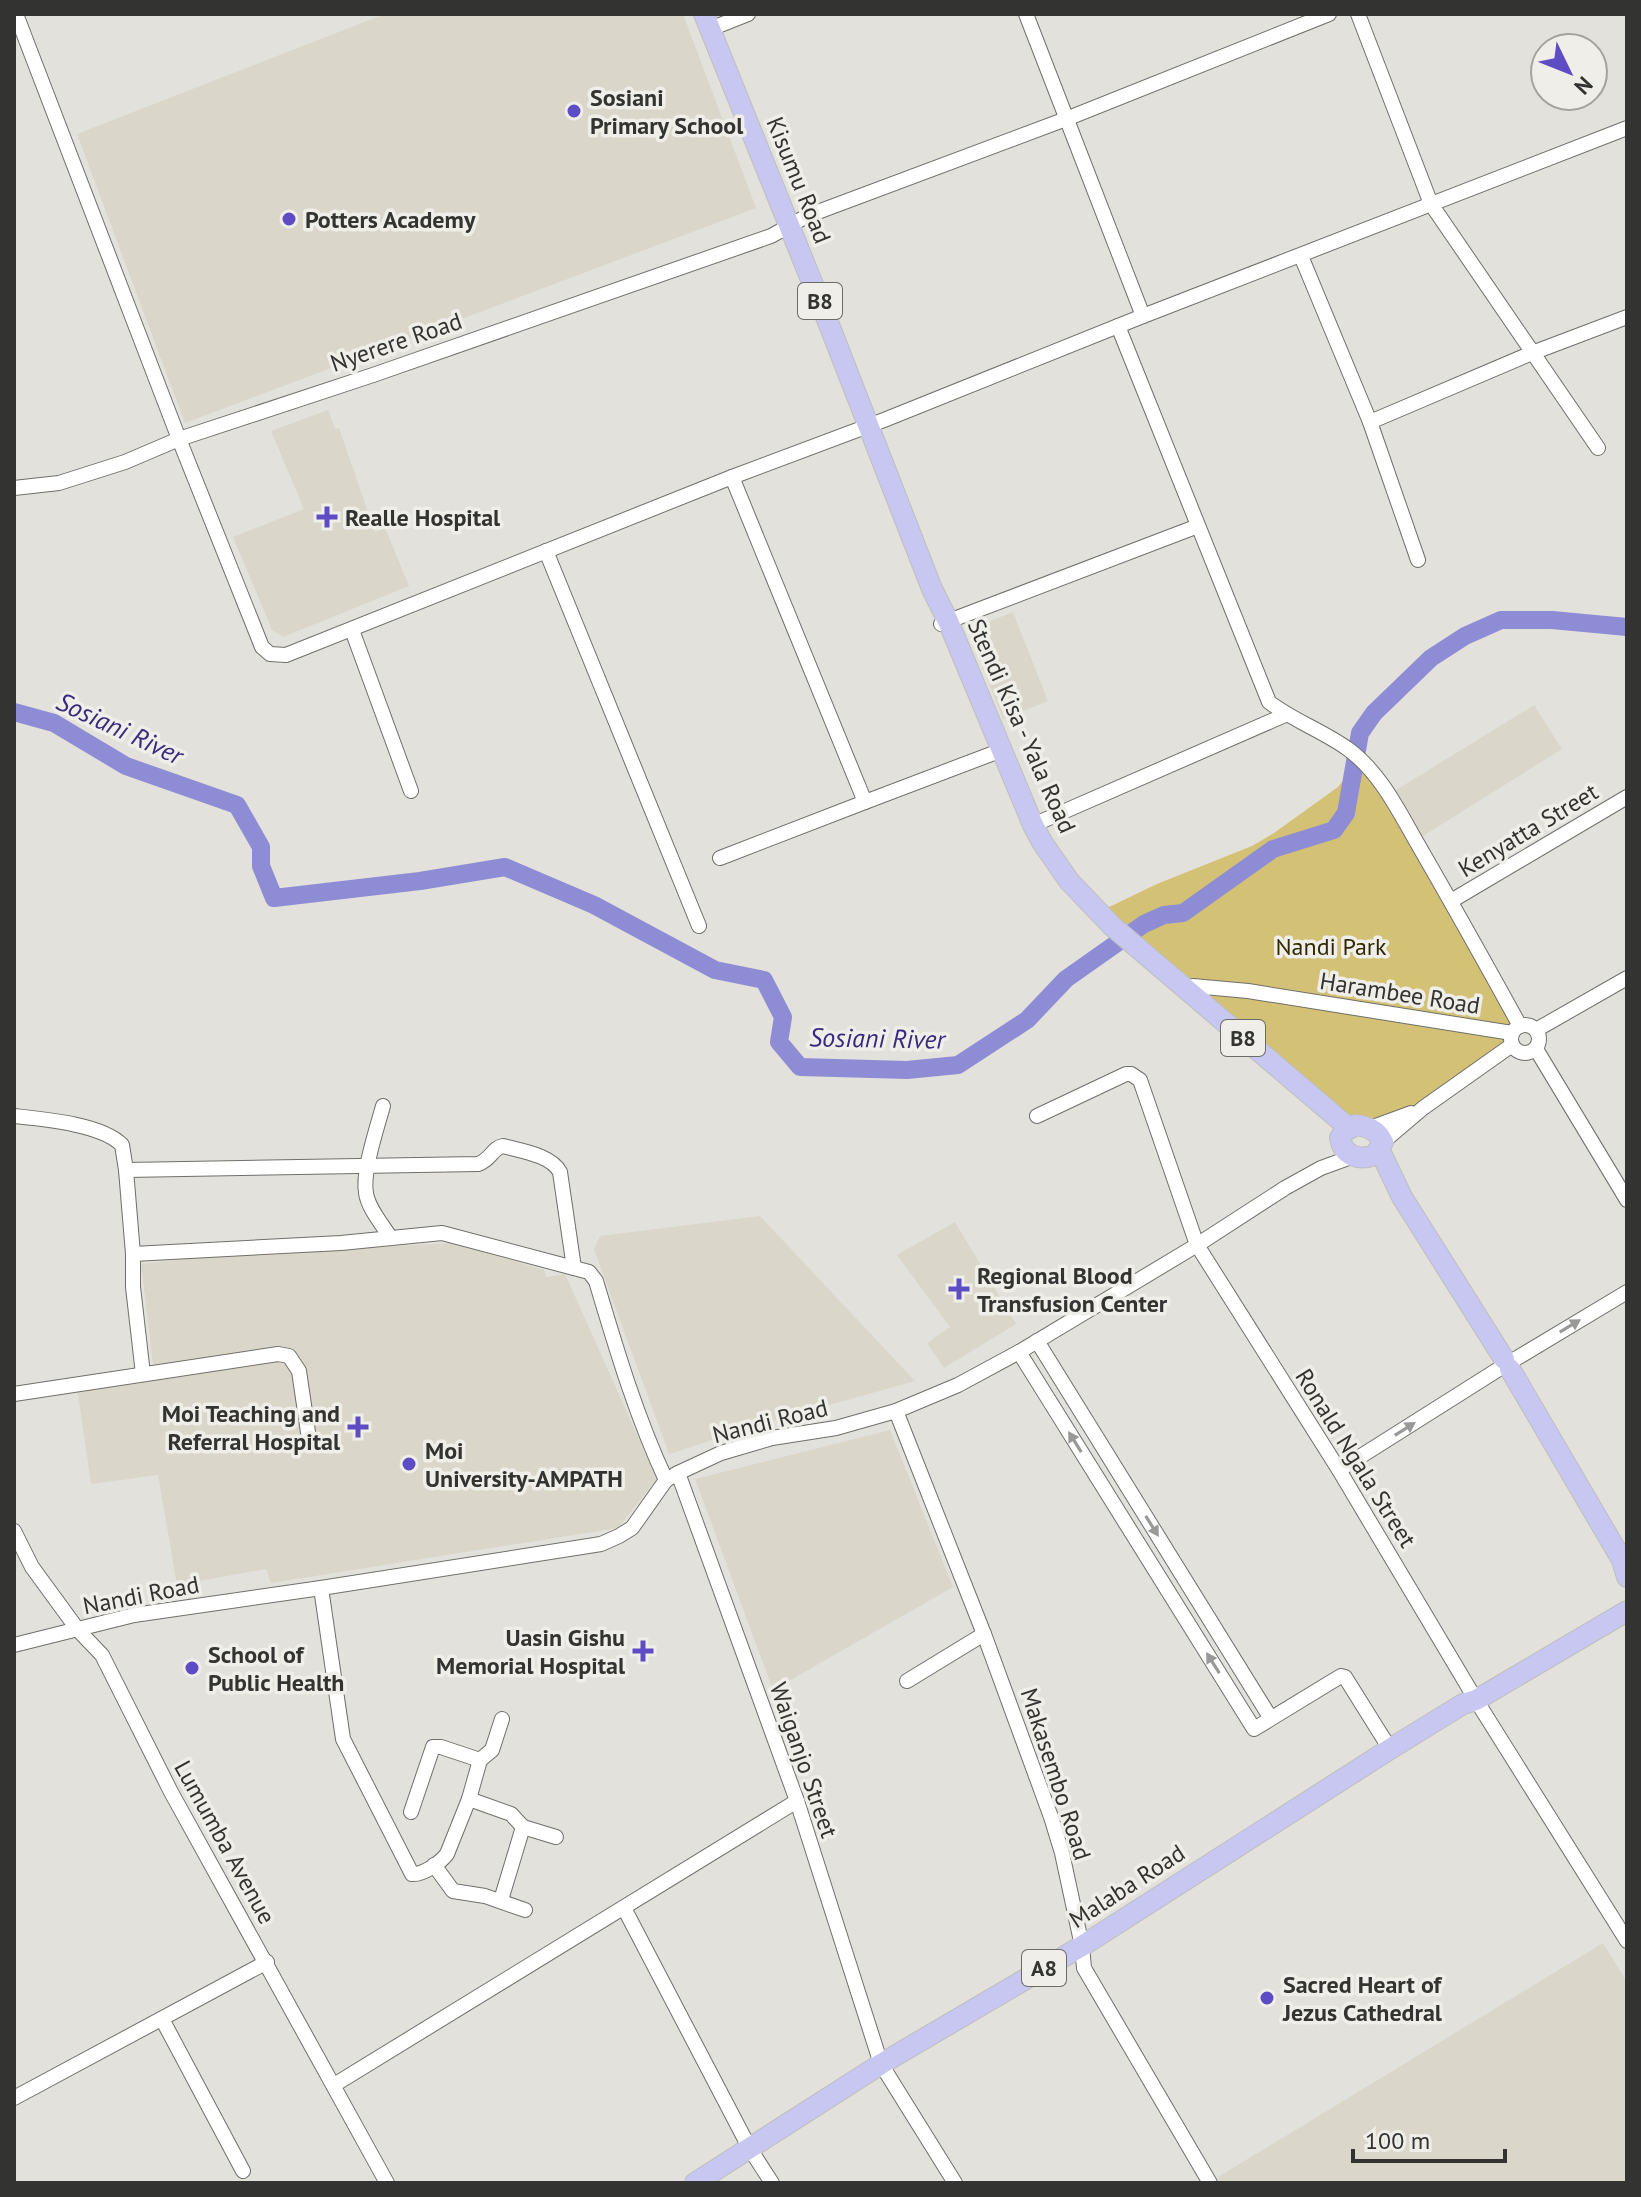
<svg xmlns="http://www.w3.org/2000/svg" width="1641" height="2197" font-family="'PT Sans',sans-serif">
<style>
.built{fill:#dad7ca}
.green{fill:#d3c176}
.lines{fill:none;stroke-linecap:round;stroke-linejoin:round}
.river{stroke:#8e8cd4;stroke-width:18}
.minor-casing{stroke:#706f6a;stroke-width:16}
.highway-casing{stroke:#bebebd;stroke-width:22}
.minor{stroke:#fff;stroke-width:14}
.highway{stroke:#c7c7f1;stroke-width:20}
.oneway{fill:#999998}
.poi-dot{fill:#5e4cc5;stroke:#efeee8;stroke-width:3}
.labels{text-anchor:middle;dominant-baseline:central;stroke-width:7;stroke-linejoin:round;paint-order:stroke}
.shield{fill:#efeee8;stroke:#6b6b68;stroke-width:2}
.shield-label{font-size:22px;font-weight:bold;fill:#333331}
.poi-label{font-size:24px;font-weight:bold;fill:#333331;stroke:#efeee8;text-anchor:start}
.street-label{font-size:24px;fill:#333331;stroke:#efeee8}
.park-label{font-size:24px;fill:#312903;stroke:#efeee8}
.water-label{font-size:26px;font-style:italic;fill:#382a7f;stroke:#efeee8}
</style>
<rect width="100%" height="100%" fill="#e2e1db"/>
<!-- built -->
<g class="built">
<polygon points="385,14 683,14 756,208 185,423 77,134"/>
<polygon points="328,410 335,429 339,428 375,532 385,528 409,586 283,637 272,630 233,537 304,509 271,431"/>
<polygon points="1013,612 1048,701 1003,719 968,630"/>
<polygon points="1534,705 1562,749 1415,841 1388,795"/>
<polygon points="760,1216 915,1381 772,1421 669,1454 594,1249 600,1236"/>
<polygon points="955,1222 1016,1324 944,1368 927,1343 950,1327 897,1255"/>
<polygon points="455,1243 544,1270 546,1277 565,1274 657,1479 618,1528 271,1583 266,1569 177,1585 158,1475 91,1484 76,1380 154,1373 141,1264 224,1254"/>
<polygon points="890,1430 953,1587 773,1690 695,1479"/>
<polygon points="1603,1943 1627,1982 1627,2183 1220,2183 1218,2177"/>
</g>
<!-- green -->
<polygon class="green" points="1347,751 1371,774 1517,1025 1510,1045 1421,1107 1348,1127 1107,908 1157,884 1252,846 1274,833 1338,787 1347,775"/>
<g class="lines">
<!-- river -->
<polyline class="river" points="14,712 54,723 126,766 237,805 261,847 261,866 274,898 420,881 505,867 594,905 715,970 764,980 783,1017 779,1042 800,1067 907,1070 958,1065 1027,1020 1066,979 1144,924 1164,915 1183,913 1273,849 1334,830 1346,813 1360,733 1374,713 1431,658 1465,636 1501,620 1552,620 1627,627"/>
<defs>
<g id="minor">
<polyline points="16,14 179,439 262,647 270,654 286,655 732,477 884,420 1143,316 1627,128"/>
<polyline points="1026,14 1143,316"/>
<polyline points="1358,14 1431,204 1598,448"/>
<polyline points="710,29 748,14"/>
<polyline points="1301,256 1370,422 1532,353 1627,317"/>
<path d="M1118 326 1269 702C1294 721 1323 731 1348 749 1382 774 1400 814 1420 848 1454 907 1487 966 1520 1026"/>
<polyline points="1370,422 1418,560"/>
<polyline points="732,477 865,802 994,753"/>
<polyline points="14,488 59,483 125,462 179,439 373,375 771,236 807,216 1066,119 1329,14"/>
<polyline points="546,551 699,926"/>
<polyline points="941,624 1198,526"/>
<polyline points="352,630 411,791"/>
<polyline points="1033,825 1285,715"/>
<polyline points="720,858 865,802"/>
<polyline points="1451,901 1627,797"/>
<polyline points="1188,990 1193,986 1248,991 1512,1033"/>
<circle cx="1525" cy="1039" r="14"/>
<polyline points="1536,1030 1627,978"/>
<polyline points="1536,1049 1627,1200"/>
<path d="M383 1106C377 1128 362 1172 366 1193 368 1208 382 1224 390 1237"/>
<path d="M14 1116C42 1119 102 1124 122 1145L126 1170 133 1254"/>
<polyline points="1037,1116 1126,1074 1131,1074 1140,1080 1197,1245 1339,1470 1476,1700 1627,1941"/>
<polyline points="1370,1128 1411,1113"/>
<polyline points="1383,1142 1423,1108 1512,1045"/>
<path d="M126 1170 478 1164C491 1160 492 1148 503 1146 521 1151 551 1155 560 1172L574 1268"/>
<polyline points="1037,1341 1270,1717"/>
<polyline points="1019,1352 1254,1729 1331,1682 1341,1676 1345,1677 1390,1749"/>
<polyline points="1512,1361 1627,1292"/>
<path d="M143 1374 133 1287V1254L341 1243 442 1233 589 1272 596 1281C616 1348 636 1416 666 1480"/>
<polyline points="14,1394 278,1354 289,1356 299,1371 309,1439"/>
<polyline points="896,1411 984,1634 1051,1817 1062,1853 1082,1946 1084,1968 1210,2183"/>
<polyline points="1339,1470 1502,1367"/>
<polyline points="678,1473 797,1801 881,2064 955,2183"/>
<polyline points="14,1531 32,1567 78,1630 102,1655 171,1792 387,2183"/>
<path d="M321 1588 343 1739 412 1874C423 1875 440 1863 447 1854L469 1799 480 1760 492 1750 502 1719"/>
<polyline points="14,1645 134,1615 321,1588 601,1544 619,1536 632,1528 666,1480 678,1473 721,1453 772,1438 836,1428 896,1411 958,1385 1019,1352 1197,1245 1285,1188 1321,1168 1354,1156"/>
<polyline points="907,1681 984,1634"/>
<polyline points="469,1799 511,1814 523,1827 501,1900"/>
<polyline points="411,1812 433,1747 441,1747 480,1760"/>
<polyline points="523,1827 556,1837"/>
<polyline points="434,1865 453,1891 485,1896 525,1910"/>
<polyline points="624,1908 750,2149 772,2183"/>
<polyline points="162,2019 243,2171"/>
<polyline points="334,2085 797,1801"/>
<polyline points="14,2098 267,1962"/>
</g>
<g id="highway">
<polyline points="704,14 828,322 932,589 948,621 1033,825 1042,842 1069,881 1112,926 1349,1128"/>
<path d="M1356 1125C1369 1127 1377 1130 1383 1142L1375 1155C1359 1161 1343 1156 1340 1138L1345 1131Z"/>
<polyline points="1380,1151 1402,1197 1504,1359"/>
<polyline points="1510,1369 1622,1560 1627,1577"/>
<polyline points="695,2183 881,2064 1082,1946 1390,1749 1463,1704 1476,1700 1627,1611"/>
</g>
</defs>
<!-- minor casing -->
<use href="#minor" class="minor-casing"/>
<!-- highway casing -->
<use href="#highway" class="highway-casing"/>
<!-- minor -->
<use href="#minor" class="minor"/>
<!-- highway -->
<use href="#highway" class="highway"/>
</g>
<!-- one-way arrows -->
<defs><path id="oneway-solid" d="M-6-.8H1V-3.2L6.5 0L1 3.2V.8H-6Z" transform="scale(2)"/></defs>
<g class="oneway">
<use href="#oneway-solid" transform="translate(1570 1326) rotate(-31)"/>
<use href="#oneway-solid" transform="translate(1405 1429) rotate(-32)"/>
<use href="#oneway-solid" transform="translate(1075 1442) rotate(-122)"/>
<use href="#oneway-solid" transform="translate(1152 1526) rotate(58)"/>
<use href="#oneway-solid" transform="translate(1213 1663) rotate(-122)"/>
</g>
<!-- markers -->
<g class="poi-dot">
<circle cx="574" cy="111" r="8"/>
<circle cx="289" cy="219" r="8"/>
<path d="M323 505h8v8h8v8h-8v8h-8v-8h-8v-8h8z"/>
<path d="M955 1277h8v8h8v8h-8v8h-8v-8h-8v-8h8z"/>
<path d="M354 1415h8v8h8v8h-8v8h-8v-8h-8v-8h8z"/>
<circle cx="409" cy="1464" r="8"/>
<path d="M639 1639h8v8h8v8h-8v8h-8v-8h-8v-8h8z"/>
<circle cx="192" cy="1668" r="8"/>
<circle cx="1267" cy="1998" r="8"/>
</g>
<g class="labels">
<!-- shield labels -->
<g class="shield">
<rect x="798" y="283" width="44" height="36" rx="6"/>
<rect x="1221" y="1020" width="44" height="36" rx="6"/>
<rect x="1022" y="1950" width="44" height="36" rx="6"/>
</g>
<g class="shield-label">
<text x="820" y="301">B8</text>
<text x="1243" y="1038">B8</text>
<text x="1044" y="1968">A8</text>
</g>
<!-- poi labels -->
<g class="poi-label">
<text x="590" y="97">Sosiani<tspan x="590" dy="28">Primary School</tspan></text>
<text x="305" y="219">Potters Academy</text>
<text x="345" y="517">Realle Hospital</text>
<text x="977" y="1275">Regional Blood<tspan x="977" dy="28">Transfusion Center</tspan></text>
<text x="340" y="1413" text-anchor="end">Moi Teaching and<tspan x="340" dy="28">Referral Hospital</tspan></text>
<text x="425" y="1450">Moi<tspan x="425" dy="28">University-AMPATH</tspan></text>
<text x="625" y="1637" text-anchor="end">Uasin Gishu<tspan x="625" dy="28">Memorial Hospital</tspan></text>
<text x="208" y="1654">School of<tspan x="208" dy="28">Public Health</tspan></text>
<text x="1283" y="1984">Sacred Heart of<tspan x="1283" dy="28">Jezus Cathedral</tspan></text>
</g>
<!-- street labels -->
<g class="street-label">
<text transform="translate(799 180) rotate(68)">Kisumu Road</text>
<text transform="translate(396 342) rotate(-19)">Nyerere Road</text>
<text transform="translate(1022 726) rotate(66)">Stendi Kisa - Yala Road</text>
<text transform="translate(1528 830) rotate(-31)">Kenyatta Street</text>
<text transform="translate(1400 993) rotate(9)">Harambee Road</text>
<text transform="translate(770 1421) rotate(-14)">Nandi Road</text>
<text transform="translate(1356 1458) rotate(58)">Ronald Ngala Street</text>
<text transform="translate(141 1595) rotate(-11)">Nandi Road</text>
<text transform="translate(804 1760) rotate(71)">Waiganjo Street</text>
<text transform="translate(1056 1774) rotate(72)">Makasembo Road</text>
<text transform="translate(225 1842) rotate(61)">Lumumba Avenue</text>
<text transform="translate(1127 1886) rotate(-33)">Malaba Road</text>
</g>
<!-- park labels -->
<g class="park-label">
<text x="1331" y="946">Nandi Park</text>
</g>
<!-- water labels -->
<g class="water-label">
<text transform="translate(120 728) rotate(25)">Sosiani River</text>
<text transform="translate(877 1038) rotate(1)">Sosiani River</text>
</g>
</g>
<!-- border -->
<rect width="1641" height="2197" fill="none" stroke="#333331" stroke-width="32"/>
<!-- north arrow -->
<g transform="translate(1569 72) rotate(133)"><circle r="38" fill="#efeee8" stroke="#a4a39f" stroke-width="2"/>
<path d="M0-6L14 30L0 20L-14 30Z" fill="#5e4cc5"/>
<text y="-12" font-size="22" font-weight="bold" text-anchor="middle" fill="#333331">N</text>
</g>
<!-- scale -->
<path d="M1353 2149v12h152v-12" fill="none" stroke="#333331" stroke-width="4"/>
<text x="1365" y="2149" font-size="24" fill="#333331" stroke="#efeee8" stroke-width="6" paint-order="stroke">100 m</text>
</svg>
